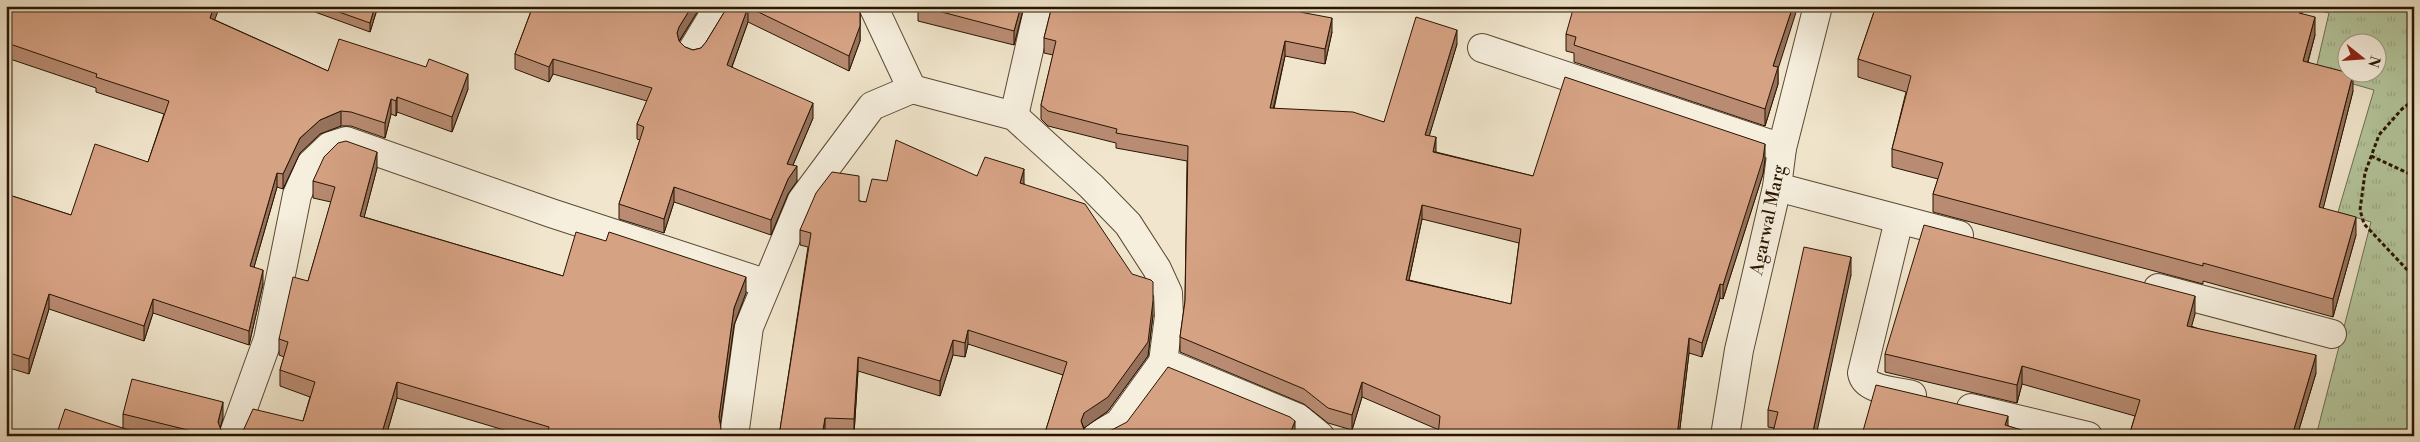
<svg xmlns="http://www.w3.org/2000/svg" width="2420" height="442" font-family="'Libre Bodoni',serif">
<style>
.park{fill:url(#park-tufts);stroke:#6e6e4e;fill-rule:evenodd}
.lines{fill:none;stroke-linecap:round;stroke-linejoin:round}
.minor-casing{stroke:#5b4934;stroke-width:30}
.path{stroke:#291501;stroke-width:3;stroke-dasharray:4 2.5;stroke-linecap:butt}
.minor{stroke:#f6efde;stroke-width:28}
.wall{fill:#b88b72;stroke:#291501;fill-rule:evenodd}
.shaded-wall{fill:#96715c;stroke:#291501}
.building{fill:#d6a284;stroke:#291501;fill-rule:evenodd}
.labels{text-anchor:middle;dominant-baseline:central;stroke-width:5;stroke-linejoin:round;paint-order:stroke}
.street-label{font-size:18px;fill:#291501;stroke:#f6efde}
</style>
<defs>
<pattern id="park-tufts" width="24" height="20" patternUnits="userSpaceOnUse" patternTransform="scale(1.25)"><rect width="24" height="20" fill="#b4c69c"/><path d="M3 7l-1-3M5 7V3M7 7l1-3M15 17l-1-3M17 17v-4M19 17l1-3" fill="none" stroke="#9ba985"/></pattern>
</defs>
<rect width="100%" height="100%" fill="#f1e6cd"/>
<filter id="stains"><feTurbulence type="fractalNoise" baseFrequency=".004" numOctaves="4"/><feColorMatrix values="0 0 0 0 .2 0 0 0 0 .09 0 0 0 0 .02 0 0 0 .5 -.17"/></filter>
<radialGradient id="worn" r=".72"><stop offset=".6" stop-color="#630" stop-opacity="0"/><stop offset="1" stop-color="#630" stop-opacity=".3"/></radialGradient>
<!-- park -->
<path class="park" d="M2301 6H2414V436H2316L2371 222 2338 212 2374 90 2315 73 2329 13ZM2348 42H2378V72H2348Z"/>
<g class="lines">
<defs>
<g id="minor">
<polyline points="873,6 912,89 1014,116 1091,186 1128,224 1157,269 1168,293 1169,316 1163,362 1298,418 1320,436"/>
<polyline points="1482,48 1782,148"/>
<polyline points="693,49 719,6"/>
<polyline points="1014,116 1039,6"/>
<polyline points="1777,187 1959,235"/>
<path d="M1899 220 1862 373C1865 391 1897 391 1912 395"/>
<polyline points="2158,288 2332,334"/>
<polyline points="1971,408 2088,436"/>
<polyline points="233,436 268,339 297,195 311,164 330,146 346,141 551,213 765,283"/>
<polyline points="734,436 749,327 802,200 872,106 912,89"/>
<polyline points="1097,436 1119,423 1163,362"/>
<polyline points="1725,436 1739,350 1777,187 1782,148 1818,6"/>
</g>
</defs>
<!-- minor casing -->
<use href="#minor" class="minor-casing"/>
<!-- path -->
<g class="path">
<polyline points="2414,100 2402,109 2379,135 2365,173 2360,210 2364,224 2414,277"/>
<polyline points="2371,156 2414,176"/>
</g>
<!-- minor -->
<use href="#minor" class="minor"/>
</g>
<!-- wall -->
<g class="wall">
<polygon points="6,6 215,20 328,71 468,89 452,132 397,112 396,116 391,114 385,138 351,126 341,126 320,134 300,153 283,189 277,187 254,267 263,284 249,345 153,313 144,341 49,309 29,374 6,367 6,194 71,215 148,162 164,114 96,92 96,88 10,59 7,67 6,67"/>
<polygon points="315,6 378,6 370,32 315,12"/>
<polygon points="533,6 701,6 679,42 685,47 693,50 701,48 706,42 728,6 860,6 860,41 849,71 748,22 732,67 813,118 793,165 797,181 788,194 771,235 674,202 664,233 619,219 619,204 640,140 637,139 637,124 647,101 553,74 549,82 515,69 515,54"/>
<polygon points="918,6 1024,6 1014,45 918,21"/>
<path d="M1052 6H1304L1303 12 1332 32 1325 64 1285 56 1274 109 1384 122 1457 44 1429 136 1436 152 1533 176 1765 159 1763 174 1723 299 1720 298 1702 357 1689 353 1679 436H1438L1439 430 1362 397 1352 430 1328 423 1304 404 1180 352V337L1185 301 1187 161 1116 148V143L1048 126 1041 119V105L1053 55 1044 53V38ZM1422 219 1519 243 1511 304 1409 280Z"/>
<polygon points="1869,6 2302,6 2302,14 2315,35 2308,62 2353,91 2323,208 2356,235 2333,317 2203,281 2203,284 1933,212 1933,194 1938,179 1892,167 1892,149 1906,92 1858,77 1858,59 1875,9 1869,7"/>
<polygon points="1566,34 1778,69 1778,84 1765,126 1574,62 1574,53 1566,51"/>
<polygon points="377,168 364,217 563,276 746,293 734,325 720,423 721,436 524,436 397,398 386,436 141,436 123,428 123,414 223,418 220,428 221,430 228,434 236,435 303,421 310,397 280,386 280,370 284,357 279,355 279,339 308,281 331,202 313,198 313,181"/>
<polygon points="977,176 1024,183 1024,184 1153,315 1148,356 1108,411 1084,428 1044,436 1063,375 968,344 965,357 953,355 940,396 858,371 854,434 825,432 825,436 779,436 808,247 800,245 800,230 859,201 866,202 887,181"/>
<polygon points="1851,275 1774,428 1768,427 1768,410"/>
<polygon points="2195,314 2191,326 2316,373 2297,436 2129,436 2135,416 2022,384 2017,403 1885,372 1885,354"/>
<polygon points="2008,426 2035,436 1863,436 1863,431"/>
</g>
<!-- shaded-wall -->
<g class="shaded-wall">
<polygon points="214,6 220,6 210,32 210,18"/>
<polygon points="375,6 378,6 370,32 370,23"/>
<polygon points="692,6 701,6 679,41 677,33 679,27"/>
<polygon points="1021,6 1024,6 1014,45 1014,31"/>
<polygon points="1301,6 1304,6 1300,26 1300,12"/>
<polygon points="1793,6 1798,6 1778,69 1778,84 1765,126 1765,109 1773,66"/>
<polygon points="2301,6 2302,6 2302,20 2299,13"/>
<polygon points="748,7 748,22 727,80 727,65"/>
<polygon points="860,15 860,41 849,71 849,56"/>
<polygon points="2315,17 2315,35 2303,79 2303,61"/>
<polygon points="1332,18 1332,32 1325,64 1325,49"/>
<polygon points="1457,30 1457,44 1425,150 1425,135"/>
<polygon points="1285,41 1285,56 1270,123 1270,108"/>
<polygon points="10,44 10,59 7,67 7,52"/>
<polygon points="553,59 553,74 549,82 549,67"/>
<polygon points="468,74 468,89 452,132 452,117"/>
<polygon points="2353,74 2353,91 2319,225 2319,207"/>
<polygon points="397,97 397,112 396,116 396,101"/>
<polygon points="391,99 391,114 385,138 385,123"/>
<polygon points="813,103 813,118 787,179 787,164"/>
<polygon points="341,111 341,126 320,134 300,153 283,189 283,174 300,138 320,120"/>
<polygon points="1436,137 1436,152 1433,152"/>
<polygon points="1765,144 1765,159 1763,174 1723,299 1723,285"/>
<polygon points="377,152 377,168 360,233 360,216"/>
<polygon points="797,166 797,181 788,194 771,235 771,220 788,179"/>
<polygon points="1024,169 1024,183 1020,197 1020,183"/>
<polygon points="277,173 277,187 250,281 250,266"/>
<polygon points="674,187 674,202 664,233 664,219"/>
<polygon points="1422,205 1422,219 1406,294 1406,280"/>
<polygon points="2356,217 2356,235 2333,317 2333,299"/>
<polygon points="1851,257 1851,275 1816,436 1812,436"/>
<polygon points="263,270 263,284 249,345 249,331"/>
<polygon points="746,277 746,293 734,325 719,434 719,417 734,308"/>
<polygon points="1720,284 1720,298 1702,357 1702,343"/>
<polygon points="49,294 49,309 29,374 29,359"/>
<polygon points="2195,296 2195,314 2187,343 2187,326"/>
<polygon points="153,299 153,313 144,341 144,326"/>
<polygon points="1153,301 1153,315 1148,356 1108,411 1084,428 1081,421 1084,413"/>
<polygon points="968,330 968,344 965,357 965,343"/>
<polygon points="1689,338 1689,353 1679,436 1677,436"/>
<polygon points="953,340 953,355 940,396 940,381"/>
<polygon points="2316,355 2316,373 2297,436 2292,436"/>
<polygon points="858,357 858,371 854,434 854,419"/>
<polygon points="2022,366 2022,384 2017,403 2017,385"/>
<polygon points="397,382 397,398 386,436 381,436"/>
<polygon points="1362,382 1362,397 1352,430 1352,415"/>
<polygon points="223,402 223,418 218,436 218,422"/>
<polygon points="2008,416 2008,433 2005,425"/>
<polygon points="825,418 825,436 822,436"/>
<polygon points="1295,421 1295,436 1289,436"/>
</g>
<!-- building -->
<g class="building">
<polygon points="6,6 214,6 210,18 328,71 339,39 426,67 429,59 468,74 452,117 397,97 396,101 391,99 385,123 351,112 341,111 320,120 300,138 283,174 277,173 250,266 263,270 249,331 153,299 144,326 49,294 29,359 6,352 6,194 71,215 95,144 148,162 169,101 96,77 97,74 10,44 7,52 6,52"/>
<polygon points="322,6 375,6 370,23"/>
<polygon points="533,6 692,6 679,27 677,33 679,41 685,47 693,50 701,48 706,42 728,6 860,6 860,26 849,56 748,7 727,65 813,103 787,164 797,166 788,179 771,220 674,187 664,219 619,204 644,127 637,124 652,88 553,59 549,67 515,54"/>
<polygon points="919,6 1021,6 1014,31"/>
<path d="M1052 6H1301L1300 12 1332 18 1325 49 1285 41 1270 108 1353 112 1384 122 1416 17 1457 30 1425 135 1436 137 1433 152 1533 176 1565 77 1765 144 1763 159 1734 250 1723 285 1720 284 1702 343 1689 338 1677 436H1438L1440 416 1362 382 1352 415 1328 408 1304 389 1180 337 1185 301 1188 146 1116 133 1117 129 1048 111 1041 105 1056 41 1044 38ZM1422 205 1521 229 1511 304 1406 280Z"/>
<polygon points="1574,6 1793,6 1773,66 1778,67 1765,109 1574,45 1576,37 1566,34"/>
<polygon points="1876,6 2301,6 2299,13 2315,17 2303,61 2353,74 2319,207 2356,217 2333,299 2203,263 2203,266 1933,194 1943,163 1892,149 1911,76 1858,59"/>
<polygon points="896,140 977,176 985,157 1024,169 1020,183 1085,204 1132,274 1151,280 1153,282 1153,301 1148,342 1108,397 1084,413 1081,421 1084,430 1090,435 1092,436 1044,436 1067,362 968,330 965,343 953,340 940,381 858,357 854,419 825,418 822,436 779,436 811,233 800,230 816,193 832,172 859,176 859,201 866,202 872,179 887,181"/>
<polygon points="346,141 377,152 360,216 563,276 576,232 606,241 609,232 746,277 734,308 719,417 721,428 719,436 547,436 549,427 397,382 381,436 212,436 123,414 132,379 223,402 218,422 221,430 228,434 236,435 243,431 253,409 303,421 315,382 280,370 288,342 279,339 293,277 308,281 335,187 313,181 324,157 338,143"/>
<polygon points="1924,225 2195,296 2187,326 2316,355 2292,436 2129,436 2140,400 2022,366 2017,385 1885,354"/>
<polygon points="1804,247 1851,257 1812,436 1772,436 1778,412 1768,410"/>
<polygon points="1168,367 1290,417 1295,421 1289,436 1100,436 1127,422"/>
<polygon points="1876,385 2008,416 2005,425 2035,434 2035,436 1886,436 1863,431"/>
<polygon points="65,409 141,434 141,436 56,436"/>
</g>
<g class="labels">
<!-- street labels -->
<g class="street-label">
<text transform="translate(1768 220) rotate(-78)">Agarwal Marg</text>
</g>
</g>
<!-- margin -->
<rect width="2420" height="442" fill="none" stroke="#f1e6cd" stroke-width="25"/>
<rect x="8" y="8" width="2405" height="427" fill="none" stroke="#291501" stroke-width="2.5"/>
<rect x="12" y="12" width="2395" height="417" fill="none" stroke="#291501"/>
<!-- north arrow -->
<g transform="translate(2362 58) rotate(107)"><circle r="24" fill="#f6efde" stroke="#a49886"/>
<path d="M0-4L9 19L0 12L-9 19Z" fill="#8f2418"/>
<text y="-8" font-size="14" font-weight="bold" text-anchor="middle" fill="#291501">N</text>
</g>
<rect width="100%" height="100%" filter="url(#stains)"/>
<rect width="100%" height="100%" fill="url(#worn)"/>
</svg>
